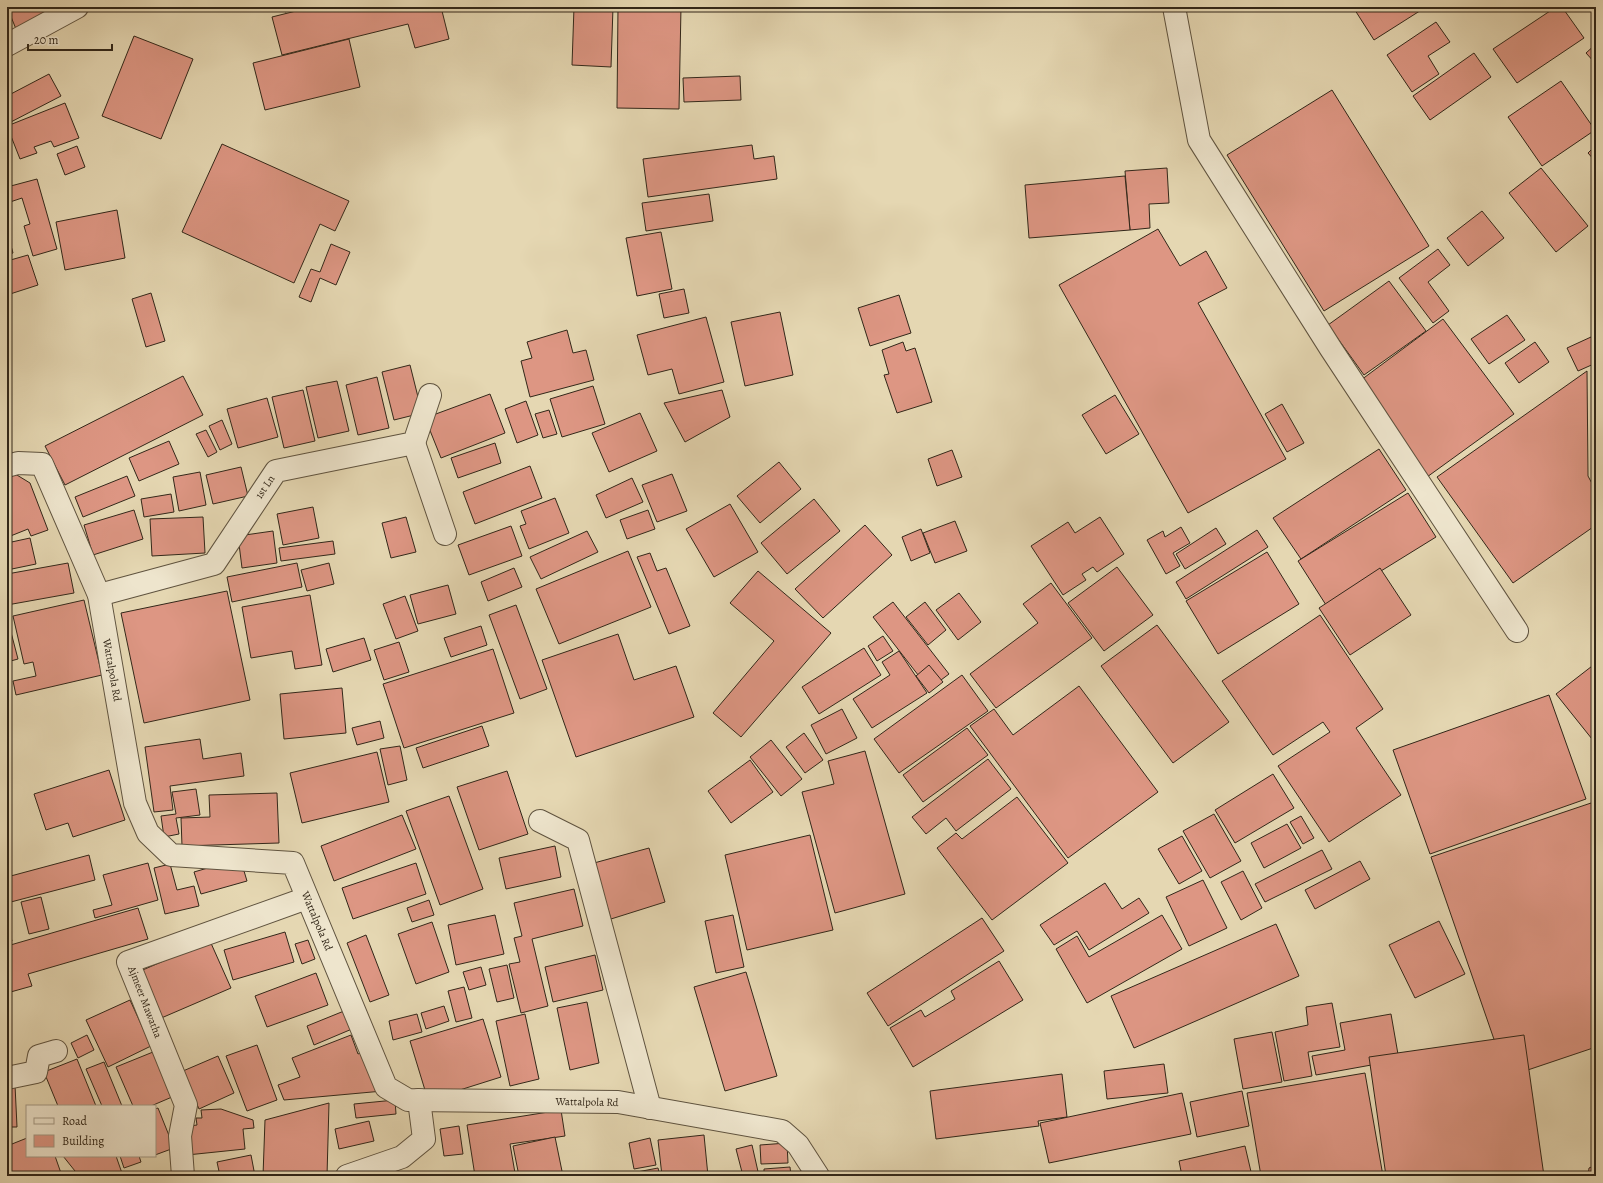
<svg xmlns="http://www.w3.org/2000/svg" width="1603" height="1183" font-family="Alegreya,serif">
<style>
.building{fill:#dd9683;stroke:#322719}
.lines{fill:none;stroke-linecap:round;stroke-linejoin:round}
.minor-casing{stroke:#5f533f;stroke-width:24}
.minor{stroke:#eee5cd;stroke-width:22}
.labels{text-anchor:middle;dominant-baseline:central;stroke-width:4;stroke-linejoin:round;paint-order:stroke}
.street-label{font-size:11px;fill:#322719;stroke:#eee5cd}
</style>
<rect width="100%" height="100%" fill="#e5d7b2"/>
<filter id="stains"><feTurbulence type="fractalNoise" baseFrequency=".005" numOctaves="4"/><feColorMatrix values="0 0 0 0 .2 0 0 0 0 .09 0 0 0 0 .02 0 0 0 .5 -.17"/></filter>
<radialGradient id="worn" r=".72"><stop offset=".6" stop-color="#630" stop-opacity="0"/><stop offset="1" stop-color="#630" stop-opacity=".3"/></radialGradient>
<!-- building -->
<g class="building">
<polygon points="7,7 55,7 16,29"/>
<polygon points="283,7 302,7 285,12"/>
<polygon points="312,7 441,7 449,39 415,48 408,24 282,55 272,17"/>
<polygon points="574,7 613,7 611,67 572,65"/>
<polygon points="618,7 681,7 679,109 617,108"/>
<polygon points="1353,7 1426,7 1374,40"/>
<polygon points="1556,7 1562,7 1584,38 1517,83 1493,49"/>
<polygon points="1436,22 1450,42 1428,56 1439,74 1412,92 1387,55"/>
<polygon points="134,36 193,59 161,139 102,116"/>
<polygon points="349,39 360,87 265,110 253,63"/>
<polygon points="1596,44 1596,64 1586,53"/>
<polygon points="1474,53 1491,77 1430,120 1413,96"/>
<polygon points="49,74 61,96 7,124 7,96"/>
<polygon points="740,76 741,100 684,102 683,78"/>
<polygon points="1561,81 1595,130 1542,166 1508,117"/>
<polygon points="1332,90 1429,246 1324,311 1227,155"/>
<polygon points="65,103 79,138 54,147 51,141 34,147 37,153 20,159 7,126"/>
<polygon points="222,144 349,201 335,231 320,224 294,283 182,232"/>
<polygon points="752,145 754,159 774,156 777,179 648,197 643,159"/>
<polygon points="1596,145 1596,162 1588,153"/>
<polygon points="77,146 85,167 65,175 57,154"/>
<polygon points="1167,168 1169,203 1149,204 1150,228 1130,230 1125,171"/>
<polygon points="1541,168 1588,226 1556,252 1509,193"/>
<polygon points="1125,176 1130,230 1029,238 1025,185"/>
<polygon points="37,179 57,249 33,256 24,226 30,224 22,198 7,203 7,187"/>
<polygon points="709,194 713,221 646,231 642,203"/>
<polygon points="117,210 125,258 65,270 56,222"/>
<polygon points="1482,211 1504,238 1468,266 1447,238"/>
<polygon points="1158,229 1180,266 1206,251 1227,288 1198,303 1286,459 1188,513 1059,285"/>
<polygon points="7,231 13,253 7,255"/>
<polygon points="661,232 672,289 637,296 626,238"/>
<polygon points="331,244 350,252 336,285 320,278 311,302 299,297 311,269 320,272"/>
<polygon points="1438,249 1450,265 1428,282 1449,311 1433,323 1399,278"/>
<polygon points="28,255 38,285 7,295 7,261"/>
<polygon points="1389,281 1426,331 1364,375 1328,325"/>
<polygon points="684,289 689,313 664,318 659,294"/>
<polygon points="151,293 165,341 146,347 132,299"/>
<polygon points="899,295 911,333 870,346 858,308"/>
<polygon points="780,312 793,375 745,386 731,322"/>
<polygon points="1507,315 1525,340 1489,364 1471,339"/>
<polygon points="706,317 724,382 679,394 672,369 648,375 637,335"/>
<polygon points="1443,319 1514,414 1427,477 1357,383"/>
<polygon points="567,330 573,353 586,350 594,380 530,397 521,361 532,358 527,342"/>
<polygon points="1591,337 1596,348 1596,363 1578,371 1567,348"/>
<polygon points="903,342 906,351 915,348 932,402 897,413 884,375 889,374 882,350"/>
<polygon points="1535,342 1549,362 1519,383 1505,363"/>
<polygon points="410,365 422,413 394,420 382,372"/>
<polygon points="1587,371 1588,476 1596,491 1596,525 1513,583 1437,477"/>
<polygon points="183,376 203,415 65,485 45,446"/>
<polygon points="377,377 389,428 358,435 346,385"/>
<polygon points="337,381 349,431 318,438 306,387"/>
<polygon points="593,386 605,424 562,437 550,399"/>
<polygon points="303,390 315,441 284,448 272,397"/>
<polygon points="722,390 730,417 685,442 664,403"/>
<polygon points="490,394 505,433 441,458 425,418"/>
<polygon points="1115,395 1139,434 1106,454 1082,415"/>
<polygon points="267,398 278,437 238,448 227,409"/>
<polygon points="526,401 538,435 517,443 505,409"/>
<polygon points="1282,404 1304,443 1287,452 1265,414"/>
<polygon points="549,410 557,434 543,438 535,414"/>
<polygon points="640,413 657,451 609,472 592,433"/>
<polygon points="222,420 232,444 220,450 209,426"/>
<polygon points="206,430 217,452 208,457 196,434"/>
<polygon points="169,441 179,464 139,481 129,458"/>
<polygon points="495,443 501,463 458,478 451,458"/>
<polygon points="1379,449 1406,490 1301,559 1273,518"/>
<polygon points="952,450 962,477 937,486 928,459"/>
<polygon points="779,462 801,489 760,523 737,496"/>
<polygon points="530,466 542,498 475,524 463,492"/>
<polygon points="241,467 248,496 213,504 206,475"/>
<polygon points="12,472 30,483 48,530 31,536 28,529 8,537 7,474"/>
<polygon points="200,472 206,505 179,511 173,477"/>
<polygon points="672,474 687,511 657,522 642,485"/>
<polygon points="127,476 135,496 83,517 75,497"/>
<polygon points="632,478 643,502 606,518 596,495"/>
<polygon points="1408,493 1436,537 1326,605 1298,561"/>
<polygon points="171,494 174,512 144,517 141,499"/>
<polygon points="555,498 569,533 529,549 520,526 526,524 521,511"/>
<polygon points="814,499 840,531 787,574 761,543"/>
<polygon points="730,504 758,552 714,577 686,529"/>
<polygon points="313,507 319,538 283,545 277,514"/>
<polygon points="134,510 143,539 93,555 84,525"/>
<polygon points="648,510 655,529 627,539 620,520"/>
<polygon points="203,517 205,553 152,556 150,519"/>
<polygon points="406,517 416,552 391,558 382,523"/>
<polygon points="1100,517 1124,554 1097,572 1093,567 1082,574 1086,580 1063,595 1031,546 1068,522 1075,533"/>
<polygon points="955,521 967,551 935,563 923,533"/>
<polygon points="865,525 892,555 823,618 795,589"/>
<polygon points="511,526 522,556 469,575 458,545"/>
<polygon points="1181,527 1190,543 1173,553 1180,566 1166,574 1147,540 1163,531 1165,537"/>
<polygon points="1216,528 1226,544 1185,569 1176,554"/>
<polygon points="921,529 930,553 911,561 902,537"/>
<polygon points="1257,530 1268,547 1186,599 1176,582"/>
<polygon points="273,531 277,563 242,568 238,536"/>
<polygon points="587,531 598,552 541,579 530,557"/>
<polygon points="30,538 36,564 7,570 7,543"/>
<polygon points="333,541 335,554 281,561 279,548"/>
<polygon points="628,551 651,607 559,644 536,589"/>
<polygon points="1267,552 1299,604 1218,654 1186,601"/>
<polygon points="650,553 657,571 666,568 690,626 669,634 637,557"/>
<polygon points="68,563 74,593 7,605 7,574"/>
<polygon points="297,563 302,587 232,602 227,577"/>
<polygon points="329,563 334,584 307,591 301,570"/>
<polygon points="1117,567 1153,615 1104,651 1068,603"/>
<polygon points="514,568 522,587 488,601 481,582"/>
<polygon points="1380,568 1411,615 1350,655 1319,608"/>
<polygon points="758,571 831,633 741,737 713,713 774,641 730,603"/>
<polygon points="1051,583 1092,638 996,708 970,674 1038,623 1023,604"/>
<polygon points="448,585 456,614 418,624 410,595"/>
<polygon points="227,591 250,700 144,723 121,613"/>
<polygon points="959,593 981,622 958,640 936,610"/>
<polygon points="310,595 322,665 295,669 292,651 251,658 242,607"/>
<polygon points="405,596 418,631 396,639 383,604"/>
<polygon points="84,600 102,675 16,695 13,681 36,676 33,662 24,664 13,616"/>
<polygon points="893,602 949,674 929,689 873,617"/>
<polygon points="925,602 946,630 928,645 906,617"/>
<polygon points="516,605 547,689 520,699 489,615"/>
<polygon points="1320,615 1383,709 1356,728 1401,795 1329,842 1278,766 1330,732 1323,722 1273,755 1222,681"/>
<polygon points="7,617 18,659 7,662"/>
<polygon points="1157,625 1229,722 1173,763 1101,666"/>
<polygon points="481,626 487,645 451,657 444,638"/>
<polygon points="618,634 634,680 676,666 694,717 576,757 542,660"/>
<polygon points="883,636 893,651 877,661 868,646"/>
<polygon points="364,638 371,660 333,672 326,649"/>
<polygon points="399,642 409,672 384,680 374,650"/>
<polygon points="864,648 881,675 819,714 802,687"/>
<polygon points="493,649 514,713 404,748 383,684"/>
<polygon points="899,651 927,693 872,728 853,699 890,675 882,662"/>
<polygon points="1596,663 1596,744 1556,694"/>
<polygon points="929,665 943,682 929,693 916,676"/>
<polygon points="962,675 988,711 899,773 874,739"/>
<polygon points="1079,686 1158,792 1068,858 970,726 994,709 1013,735"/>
<polygon points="342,688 346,733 284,739 280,694"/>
<polygon points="1549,695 1586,799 1430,854 1393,750"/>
<polygon points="842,709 857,738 826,754 811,725"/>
<polygon points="380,721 384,738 357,745 352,728"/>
<polygon points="482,726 489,746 423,768 416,748"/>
<polygon points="967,728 988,755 923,802 903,775"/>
<polygon points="804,733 823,760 805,773 786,747"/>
<polygon points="200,739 203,759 241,753 244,776 170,786 173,810 154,812 145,747"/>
<polygon points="771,740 802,779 781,796 750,757"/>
<polygon points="400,746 407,780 388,785 380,749"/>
<polygon points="865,751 905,894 835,913 802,792 834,784 828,761"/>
<polygon points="377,752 389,802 302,823 290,773"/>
<polygon points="988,759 1011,789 956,831 946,818 926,834 912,817"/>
<polygon points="750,760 773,792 731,823 708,791"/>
<polygon points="109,770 125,820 73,837 68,823 46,830 34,794"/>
<polygon points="507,771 528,834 479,850 457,787"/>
<polygon points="1273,774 1294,808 1235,843 1215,810"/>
<polygon points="196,789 200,815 176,818 179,834 164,837 161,816 176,814 172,792"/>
<polygon points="277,793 279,843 182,846 181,818 210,817 209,795"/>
<polygon points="449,796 483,889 440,905 406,811"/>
<polygon points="1017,797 1068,863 992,920 937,848 956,833 962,839"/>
<polygon points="1596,797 1596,1047 1507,1077 1431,857 1594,802 1592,798"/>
<polygon points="1214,814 1241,861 1210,878 1183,831"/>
<polygon points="402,815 416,849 334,881 321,846"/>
<polygon points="1301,816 1314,838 1303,844 1290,822"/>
<polygon points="1287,824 1301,848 1264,868 1251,843"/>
<polygon points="810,835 833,930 747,950 725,855"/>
<polygon points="1182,836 1202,871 1179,884 1158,849"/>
<polygon points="555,846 561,877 506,889 499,858"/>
<polygon points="649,848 665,902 611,919 594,863"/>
<polygon points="1322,850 1332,869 1265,902 1255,884"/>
<polygon points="89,855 95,880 7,903 7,877"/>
<polygon points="1360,861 1370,879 1315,909 1305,890"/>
<polygon points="148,863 158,900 95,918 93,910 112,905 103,875"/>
<polygon points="416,863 426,894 353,919 342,888"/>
<polygon points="170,864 177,890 194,886 199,906 165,914 154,868"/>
<polygon points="218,865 244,871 247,881 201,894 194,872"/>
<polygon points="1243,871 1262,908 1241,920 1221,882"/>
<polygon points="1203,880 1227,928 1189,946 1166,897"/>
<polygon points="1105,883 1122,909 1139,898 1149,913 1089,950 1077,931 1054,945 1040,925"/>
<polygon points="574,889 583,926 532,939 548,1006 521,1013 509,964 520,962 514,938 522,936 514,903"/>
<polygon points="41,897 49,929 29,934 21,902"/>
<polygon points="429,900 434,915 412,922 407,908"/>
<polygon points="138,908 148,939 28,974 32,986 7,993 7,946"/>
<polygon points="495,915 504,954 456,965 448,925"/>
<polygon points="733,915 744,967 716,973 705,921"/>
<polygon points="1162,915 1182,949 1087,1003 1056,949 1077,936 1089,957"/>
<polygon points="982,918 1004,951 888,1026 867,993"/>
<polygon points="1439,921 1465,974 1415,998 1389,945"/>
<polygon points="432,922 449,972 416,984 398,934"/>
<polygon points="7,923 12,941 7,943"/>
<polygon points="1276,924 1299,976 1134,1048 1111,996"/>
<polygon points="285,932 294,962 233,980 224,950"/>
<polygon points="366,935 389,995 370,1002 347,943"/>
<polygon points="308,940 315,959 302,964 295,944"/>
<polygon points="210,941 231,988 159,1019 138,972"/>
<polygon points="595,955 603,990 553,1002 545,967"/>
<polygon points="999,961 1023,1000 913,1067 890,1028 921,1010 925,1017 955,999 951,991"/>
<polygon points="507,965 514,998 497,1002 489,969"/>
<polygon points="481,967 486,985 469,990 463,972"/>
<polygon points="746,972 777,1076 725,1091 694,987"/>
<polygon points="316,973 328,1005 267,1027 255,996"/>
<polygon points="464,987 472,1018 456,1022 448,991"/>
<polygon points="130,1000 151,1046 108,1067 86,1020"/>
<polygon points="587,1002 599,1063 570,1070 557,1008"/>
<polygon points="1332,1003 1340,1047 1308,1052 1312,1076 1284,1081 1275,1032 1308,1025 1306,1007"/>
<polygon points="444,1006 449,1021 426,1029 421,1013"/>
<polygon points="344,1011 352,1029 314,1045 307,1026"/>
<polygon points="417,1014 422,1032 393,1040 389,1021"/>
<polygon points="525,1014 539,1079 510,1086 496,1021"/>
<polygon points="1391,1014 1399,1060 1316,1075 1312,1056 1345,1050 1340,1023"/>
<polygon points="483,1019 501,1077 428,1100 410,1041"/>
<polygon points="1272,1032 1282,1082 1243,1089 1234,1039"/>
<polygon points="87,1035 94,1050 78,1058 71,1043"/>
<polygon points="351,1035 358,1054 366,1051 383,1091 284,1100 278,1085 300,1077 292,1058"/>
<polygon points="1524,1035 1544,1176 1386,1176 1369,1057"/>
<polygon points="257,1045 277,1100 247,1111 226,1056"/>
<polygon points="153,1052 172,1097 151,1106 133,1106 116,1067"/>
<polygon points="218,1056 234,1093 199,1109 183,1071"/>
<polygon points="77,1059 96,1106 58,1106 44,1072"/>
<polygon points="104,1062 122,1106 102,1106 86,1069"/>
<polygon points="1164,1064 1168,1093 1107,1099 1104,1071"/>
<polygon points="1365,1073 1383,1176 1261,1176 1247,1093"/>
<polygon points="1062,1074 1067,1117 1038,1121 1039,1126 936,1139 930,1091"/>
<polygon points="7,1085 15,1085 17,1127 7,1127"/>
<polygon points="1242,1091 1249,1126 1197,1137 1190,1102"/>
<polygon points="1182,1093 1191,1134 1049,1163 1040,1123"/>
<polygon points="395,1100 396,1114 356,1118 354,1104"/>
<polygon points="329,1103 327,1176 263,1176 265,1120"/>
<polygon points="158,1108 174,1148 155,1155 155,1109"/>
<polygon points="221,1109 253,1120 254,1128 243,1129 245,1149 187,1155 190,1126 197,1125 196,1118 202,1118 201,1110"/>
<polygon points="561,1110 565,1136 510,1144 515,1173 495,1176 475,1176 467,1125"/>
<polygon points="369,1121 374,1141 339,1149 335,1129"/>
<polygon points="459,1126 463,1154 444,1156 440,1129"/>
<polygon points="704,1135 708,1176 662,1176 658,1140"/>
<polygon points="555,1137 563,1176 516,1176 519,1176 513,1146"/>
<polygon points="27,1138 27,1156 55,1156 62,1176 7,1176 7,1146"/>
<polygon points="650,1138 656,1165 634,1169 629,1143"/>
<polygon points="787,1143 788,1163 761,1164 760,1145"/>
<polygon points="752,1145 759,1176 743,1176 736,1149"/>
<polygon points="1245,1146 1252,1176 1182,1176 1179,1161"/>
<polygon points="251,1155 255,1176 220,1176 217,1162"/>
<polygon points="63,1156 116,1156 123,1176 79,1176"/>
<polygon points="120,1156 139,1156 141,1162 124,1168"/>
<polygon points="1596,1165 1596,1176 1588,1176 1589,1168"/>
<polygon points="790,1167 791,1176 764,1176 764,1169"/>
<polygon points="658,1168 660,1176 638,1176 637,1172"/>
</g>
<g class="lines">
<defs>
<g id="minor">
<polyline points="1174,7 1199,140 1331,349 1517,631"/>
<polyline points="7,45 77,7"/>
<polyline points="414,443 445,534"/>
<polyline points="7,466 18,463 42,464 99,595 135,803 148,833 171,855 293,863 386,1087 408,1100 618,1102 782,1131 798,1145 818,1176"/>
<polyline points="99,595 214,564 276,471 414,443 430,395"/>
<polyline points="540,821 578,840 650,1108"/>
<polyline points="7,1078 36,1072 39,1056 56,1051"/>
<polyline points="183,1176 180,1136 186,1105 128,962 307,898"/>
<polyline points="347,1176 402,1157 424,1139 419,1100"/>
</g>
</defs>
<!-- minor casing -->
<use href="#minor" class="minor-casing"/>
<!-- minor -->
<use href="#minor" class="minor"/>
</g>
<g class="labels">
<!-- street labels -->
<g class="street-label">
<text transform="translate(265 487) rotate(-56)">1st Ln</text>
<text transform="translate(112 670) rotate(80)">Wattalpola Rd</text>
<text transform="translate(317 921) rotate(67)">Wattalpola Rd</text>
<text transform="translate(145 1002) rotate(69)">Ajmeer Mawatha</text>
<text transform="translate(587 1102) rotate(1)">Wattalpola Rd</text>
</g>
</g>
<!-- margin -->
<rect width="1603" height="1183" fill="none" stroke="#e5d7b2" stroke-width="24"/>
<rect x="8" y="8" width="1587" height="1167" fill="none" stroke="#322719" stroke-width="2"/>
<rect x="12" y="12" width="1579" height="1159" fill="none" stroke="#322719"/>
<!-- legend -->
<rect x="26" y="1105" width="130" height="52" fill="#eee5cd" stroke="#a39985"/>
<rect x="34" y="1118" width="20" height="6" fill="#eee5cd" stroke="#a39985"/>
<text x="62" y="1125" font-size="12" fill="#322719">Road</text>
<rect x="34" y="1135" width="20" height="12" fill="#dd9683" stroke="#a39985"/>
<text x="62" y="1145" font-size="12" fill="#322719">Building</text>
<!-- scale -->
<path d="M28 44v6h84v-6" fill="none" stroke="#322719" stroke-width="2"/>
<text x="34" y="44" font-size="12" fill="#322719" stroke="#eee5cd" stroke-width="3" paint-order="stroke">20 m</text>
<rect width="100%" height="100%" filter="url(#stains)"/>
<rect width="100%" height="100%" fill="url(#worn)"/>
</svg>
